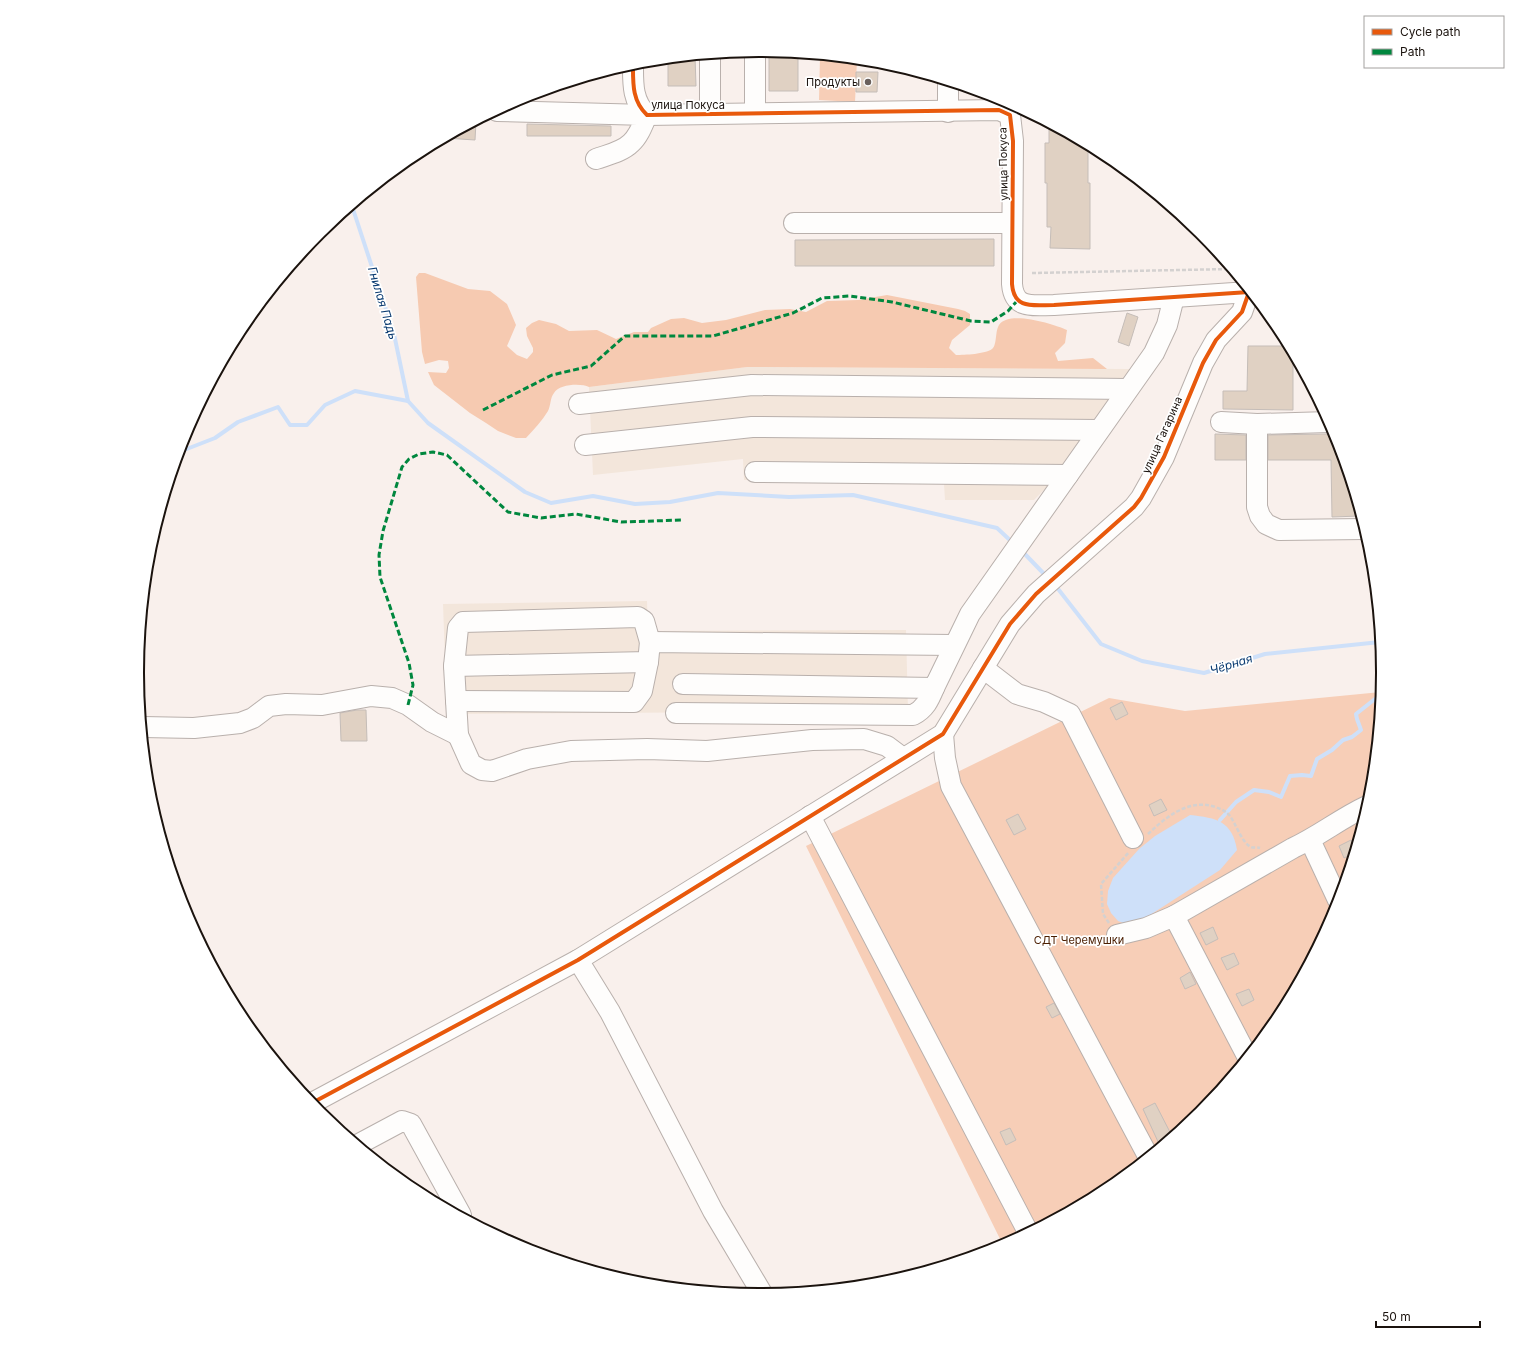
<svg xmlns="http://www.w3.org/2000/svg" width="1520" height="1345" font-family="Inter,sans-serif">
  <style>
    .industrial { fill: #f3e6db }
    .green { fill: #f7ceb7 }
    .forest { fill: #f6cab1 }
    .water { fill: #cee0f9 }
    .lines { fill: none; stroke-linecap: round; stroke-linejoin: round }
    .stream { stroke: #cee0f9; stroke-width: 4 }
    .building { fill: #e0d1c3; stroke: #c5bdb8 }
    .minor-casing { stroke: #b9b0ac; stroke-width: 22 }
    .path { stroke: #d4d1d0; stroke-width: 2.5; stroke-dasharray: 4 2; stroke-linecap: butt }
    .minor { stroke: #fefdfc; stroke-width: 20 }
    .quiet { stroke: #00873e; stroke-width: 3; stroke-dasharray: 6 3; stroke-linecap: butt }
    .cycleway-casing { stroke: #fff; stroke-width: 6 }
    .cycleway { stroke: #e8590c; stroke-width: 4 }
    .poi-dot { fill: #69605c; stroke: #fff; stroke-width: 1.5 }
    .labels { text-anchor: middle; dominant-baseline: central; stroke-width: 3.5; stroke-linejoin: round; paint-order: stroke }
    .poi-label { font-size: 11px; fill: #1b130e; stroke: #fff; text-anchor: end }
    .street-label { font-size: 11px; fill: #1b130e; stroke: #fff }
    .park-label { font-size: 11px; fill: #4b1e00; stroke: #fff }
    .water-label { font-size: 12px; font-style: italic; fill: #0a3b71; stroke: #fff }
    .rim { fill: none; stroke: #1b130e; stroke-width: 2 }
  </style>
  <rect width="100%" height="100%" fill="#f9f0ec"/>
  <g class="industrial">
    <path d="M747,367L1130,369V387L1059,475L1034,500H945L944,484L744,480L743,459L593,475L589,387Z"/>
    <path d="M647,601L648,631L906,630L908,711L447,714L443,604Z"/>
  </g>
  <g class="green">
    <path d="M820,56L857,60L855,102L819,100Z"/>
    <path d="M1381,692L1370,794L1335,911L1277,1019L1200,1113L1106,1190L1003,1245L806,846L1109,698L1185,711Z"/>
  </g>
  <path class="forest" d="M419,273H425L468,289L490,291L507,304L516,325L507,346L517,355L527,359L533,352V348L527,336L526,328L532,323L539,320L556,324L569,331L597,330L616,339L634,332H648L651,328L671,319L684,318L702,323L726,320L765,310L790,309L806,312L827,301L858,300L887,295L958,309L965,311L970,314V325L952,340L949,348L956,355C965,355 985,354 992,349C997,346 995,331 999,325C1009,310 1053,324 1067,330L1065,343L1055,353L1058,361L1093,358L1107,369L747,367L589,387C581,383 559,384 554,393C550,398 551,405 548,411C542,421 534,429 526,438H516L498,431L486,423L470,413L434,385L428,372L446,373L449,368L448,361L439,360L425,364L422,352L416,277Z"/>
  <path class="water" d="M1190,815C1217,818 1232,821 1237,850L1220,870L1136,924H1126L1118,921L1111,913L1107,904L1108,891L1113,878L1139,849L1155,836Z"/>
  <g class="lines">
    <g class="stream">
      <path d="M352,206L394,334L408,401"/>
      <path d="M179,452L215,438L238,422L278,407L290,425H307L325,405L355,391L408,401L428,423L525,492L551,503L593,496L635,504L670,502L718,493L789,497L853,495L997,528L1013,543"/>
      <path d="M1021,550L1047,577"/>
      <path d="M1055,585L1101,644L1142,661L1204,673L1265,654L1380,642"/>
      <path d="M1220,820L1236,802L1254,790L1269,792L1281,797L1290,776L1302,775L1311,776L1317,759L1332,750L1343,740L1352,737L1361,730L1357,719L1356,714L1380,695"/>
    </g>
  </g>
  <g class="building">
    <path d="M769,51L798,54V91H769Z"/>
    <path d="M695,56L696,86H668V59Z"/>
    <path d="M856,72H878L877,92H856Z"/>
    <path d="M476,122L475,140L445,138Z"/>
    <path d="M527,124L611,126V136H527Z"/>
    <path d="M1049,124L1088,145V183H1090V249L1050,248L1051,227H1047V183H1045V143H1049Z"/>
    <path d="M994,239V266H795V240Z"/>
    <path d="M1127,313L1138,317L1129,346L1118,342Z"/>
    <path d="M1248,346H1288L1293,356V410L1223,409V391H1247Z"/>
    <path d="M1334,432L1335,434L1360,516L1332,517L1331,460H1268V435L1329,434Z"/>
    <path d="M1215,434L1246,435V460H1215Z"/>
    <path d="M1122,702L1128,714L1116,720L1110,708Z"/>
    <path d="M357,710H366L367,741H341L340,713Z"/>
    <path d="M1161,799L1167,810L1154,816L1149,805Z"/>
    <path d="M1018,814L1026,829L1014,835L1006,820Z"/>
    <path d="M1351,840L1354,847L1352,854L1344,858L1339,846Z"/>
    <path d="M1213,927L1218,939L1206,945L1200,933Z"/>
    <path d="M1234,953L1239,964L1227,970L1221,958Z"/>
    <path d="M1190,972L1196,984L1185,989L1180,978Z"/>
    <path d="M1249,989L1254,1000L1242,1006L1236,994Z"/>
    <path d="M1054,1003L1060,1014L1052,1018L1046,1007Z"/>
    <path d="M1155,1103L1172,1136L1160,1146L1143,1109Z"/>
    <path d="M1010,1128L1016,1140L1006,1145L1000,1132Z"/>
  </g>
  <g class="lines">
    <defs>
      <g id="minor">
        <path d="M710,55V114"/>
        <path d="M633,64C633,83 632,101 647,115L999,110L1010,115L1013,141L1012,284C1014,310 1033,305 1054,305L1249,292"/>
        <path d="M497,111L647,115C643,124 639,136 631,143C622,152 607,155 596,159"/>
        <path d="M948,112V82"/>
        <path d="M755,113V50"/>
        <path d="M794,223H1012"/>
        <path d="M579,404L752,385L1128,389"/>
        <path d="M1221,422L1257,424L1329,422"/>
        <path d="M1257,424V507L1260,516L1266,524L1279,530L1364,529"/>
        <path d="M585,445L752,427L1099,430"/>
        <path d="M755,472L1068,475"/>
        <path d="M650,642L644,621L638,617L463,622L458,628L454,666L458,735L471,764L482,770L492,771L527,759L571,751L647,749L707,751L812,740L864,739L887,746L903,758"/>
        <path d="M454,666L648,662L650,642L953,645"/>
        <path d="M983,668L1017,694L1044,702L1070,714L1133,838"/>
        <path d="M683,684L934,688L970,614L1154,353L1167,325L1174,297"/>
        <path d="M456,701L634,702L642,691L648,662"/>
        <path d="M676,713L913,715C925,709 929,700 934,688"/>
        <path d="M143,727L194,728L240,723L253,718L269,706L286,704L322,705L371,696L392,698L408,705L432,722L458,735"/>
        <path d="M943,734L945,758L951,786L1148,1156"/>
        <path d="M810,816L1028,1232"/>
        <path d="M1310,840L1338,900"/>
        <path d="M1174,916L1293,848C1319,836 1341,818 1367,806"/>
        <path d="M1117,935L1146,928L1174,916L1247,1056"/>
        <path d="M578,960L610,1012L713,1211L763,1295"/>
        <path d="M312,1103L578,960L943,734L1010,624L1036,594L1134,507L1141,498L1164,457L1203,363L1216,340L1242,312L1249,292"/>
        <path d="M359,1144L402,1121L411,1124L461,1215"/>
      </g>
    </defs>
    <use href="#minor" class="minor-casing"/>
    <g class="path">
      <path d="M1032,273L1230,269"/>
      <path d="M1148,834C1166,817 1189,798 1215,807C1221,809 1226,811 1230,816C1236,824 1242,843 1251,847C1253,848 1257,847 1260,848"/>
      <path d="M1109,923L1103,914L1101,884L1129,852"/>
    </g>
    <use href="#minor" class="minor"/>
    <g class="quiet">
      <path d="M483,410L552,375L591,366L625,336H713L793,313L822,298L850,296L892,302L971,321L991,322L1008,311L1017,301"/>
      <path d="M408,705L413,685L409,663L380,577L379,555L383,531L402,467L409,459L419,454L433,452L447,455L508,512L541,518L576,514L621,522L683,520"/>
    </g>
    <defs>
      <g id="cycleway">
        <path d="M633,64C633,83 632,101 647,115L999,110L1010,115L1013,141L1012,284C1014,310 1033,305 1054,305L1249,292"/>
        <path d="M312,1103L578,960L943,734L1010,624L1036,594L1134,507L1141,498L1164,457L1203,363L1216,340L1242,312L1249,292"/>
      </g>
    </defs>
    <use href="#cycleway" class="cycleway-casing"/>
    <use href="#cycleway" class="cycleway"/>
  </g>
  <circle class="poi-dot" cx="868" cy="82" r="4"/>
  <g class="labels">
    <g class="poi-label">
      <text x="860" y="82">Продукты</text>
    </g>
    <g class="street-label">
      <text x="688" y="105">улица Покуса</text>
      <text transform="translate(1003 164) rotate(-91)">улица Покуса</text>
      <text transform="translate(1162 435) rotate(-66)">улица Гагарина</text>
    </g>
    <g class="park-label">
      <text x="1079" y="940">СДТ Черемушки</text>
    </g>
    <g class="water-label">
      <text transform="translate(383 303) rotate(73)">Гнилая Падь</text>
      <text transform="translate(1231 664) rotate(-17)">Чёрная</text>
    </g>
  </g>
  <path d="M0 0H1520V1345H0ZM759 57H761A615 615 0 0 1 1376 672V673A615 615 0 0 1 761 1288H759A615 615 0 0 1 144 673V672A615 615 0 0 1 759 57Z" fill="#fff" fill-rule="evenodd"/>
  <path class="rim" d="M759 57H761A615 615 0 0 1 1376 672V673A615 615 0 0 1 761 1288H759A615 615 0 0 1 144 673V672A615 615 0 0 1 759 57Z"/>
  <rect x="1364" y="16" width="140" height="52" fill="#ffffff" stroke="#a4a19f"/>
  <rect x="1372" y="29" width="20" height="6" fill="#e8590c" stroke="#a4a19f"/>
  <text x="1400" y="36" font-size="12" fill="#1b130e">Cycle path</text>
  <rect x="1372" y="49" width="20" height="6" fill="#00873e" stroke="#a4a19f"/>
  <text x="1400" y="56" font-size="12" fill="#1b130e">Path</text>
  <path d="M1376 1321v6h104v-6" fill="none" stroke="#1b130e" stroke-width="2"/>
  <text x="1382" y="1321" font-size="12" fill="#1b130e" stroke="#ffffff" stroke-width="3" paint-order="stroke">50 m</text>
</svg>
